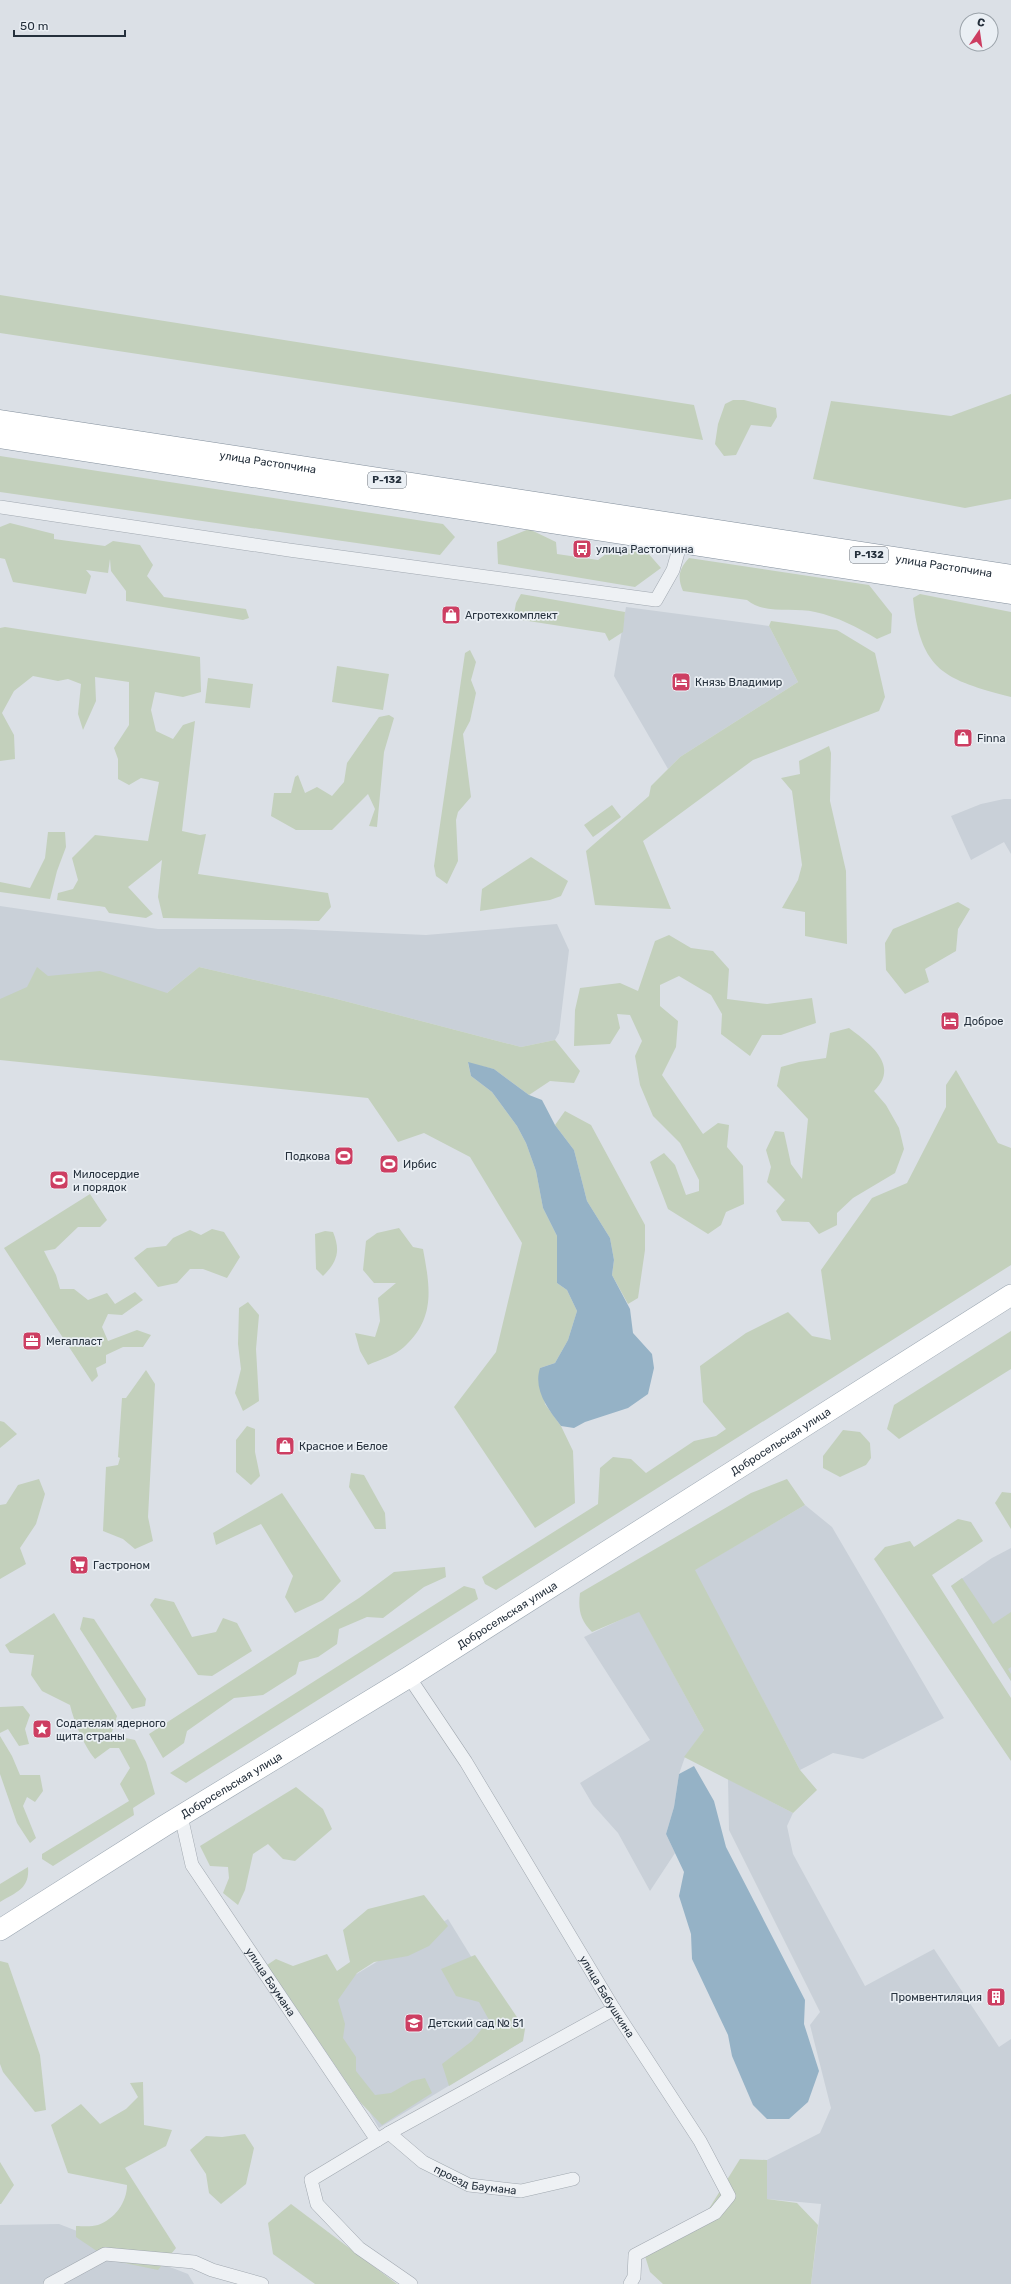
<svg xmlns="http://www.w3.org/2000/svg" width="1011" height="2284" font-family="Rubik,sans-serif">
  <style>
    .built { fill: #c9d0d8 }
    .green { fill: #c3d0bc }
    .water { fill: #95b2c6 }
    .lines { fill: none; stroke-linecap: round; stroke-linejoin: round }
    .minor-casing { stroke: #a1a8b0; stroke-width: 14 }
    .primary-casing { stroke: #9ba6b1; stroke-width: 22 }
    .trunk-casing { stroke: #838f9c; stroke-width: 23 }
    .minor { stroke: #eef1f4; stroke-width: 13 }
    .primary { stroke: #fff; stroke-width: 21 }
    .trunk { stroke: #fff; stroke-width: 22 }
    .labels { text-anchor: middle; dominant-baseline: central; stroke-width: 3.5; stroke-linejoin: round; paint-order: stroke }
    .shield { fill: #eaeff4; stroke: #606973; stroke-width: 1 }
    .shield-label { font-size: 10px; font-weight: bold; fill: #25303c }
    .street-label { font-size: 11px; fill: #25303c; stroke: #eaeff4 }
    .poi-label { font-size: 11px; fill: #25303c; stroke: #eaeff4; text-anchor: start }
  </style>
  <rect width="100%" height="100%" fill="#dbe0e6"/>
  <g class="built">
    <path d="M626,607L769,626L798,682L680,757L668,769L614,676Z"/>
    <path d="M1004,799H1011V854L1004,842L971,860L951,816L981,804Z"/>
    <path d="M0,906L158,929H292L426,935L557,924L569,950L559,1033L555,1040L521,1047L333,998L199,967L167,993L0,1013Z"/>
    <path d="M805,1505L832,1527L944,1718L863,1759L833,1753L800,1770L694,1570Z"/>
    <path d="M1011,1548V1681L951,1586L992,1558Z"/>
    <path d="M639,1611L704,1730L685,1757L679,1774L674,1807L666,1834L675,1853L650,1891L618,1833L593,1805L580,1783L650,1740L584,1637Z"/>
    <path d="M728,1779L793,1813L787,1826L793,1854L865,1986L934,1949L999,2047L1011,2039V2284H811L821,2204L767,2199V2160L820,2133L831,2108L810,2025L820,2012L729,1830Z"/>
    <path d="M448,1919L523,2041L379,2128L305,2005Z"/>
    <path d="M59,2224L188,2274L194,2284H0V2225Z"/>
  </g>
  <g class="green">
    <path d="M0,295L694,405L703,440L0,333Z"/>
    <path d="M1011,394V499L965,508L813,479L831,401L951,416Z"/>
    <path d="M733,400H744L776,408L777,417L771,427L751,425L736,455L724,456L715,444L718,424L725,404Z"/>
    <path d="M0,456L443,524L455,537L440,555L0,492Z"/>
    <path d="M10,523L54,534V539L105,546L113,541L140,545L153,565L147,576L164,597L246,609L249,618L243,620L126,601V591L111,571L110,559L108,573L86,570L91,576L86,594L13,582L5,559L0,558V527Z"/>
    <path d="M529,529L556,542L557,554L598,560L615,547L647,552L661,568L635,587L498,564L497,542Z"/>
    <path d="M689,558L869,585L892,614L891,633L877,639C857,627 838,617 815,612C794,607 764,615 747,600L683,591C677,577 679,569 689,558Z"/>
    <path d="M521,594L625,612L623,632L609,641L605,633L522,620L514,614L516,603Z"/>
    <path d="M920,594L1011,612V697C946,680 920,672 913,598Z"/>
    <path d="M771,621L837,630L875,653L885,697L879,711L753,760L643,841L671,909L595,905L586,851L649,796L651,786L680,757L798,682L769,626Z"/>
    <path d="M5,627L200,657L201,692L183,697L155,692L151,710L156,731L173,739L183,725L195,721L182,831L200,835L206,834L198,874L328,893L331,907L319,921L163,918L158,897L162,860L128,887L153,914L146,918L109,913L105,907L57,900L58,893L73,889L78,880L72,858L95,835L148,841L159,782L141,778L129,785L118,779V759L114,748L129,725V682L95,677L96,701L83,730L78,714L81,684L68,679L58,681L33,676L14,691L2,713L14,735L15,759L0,761V628Z"/>
    <path d="M470,650L476,662L471,680L476,693L470,721L463,734L471,797L458,812L456,820L458,861L447,884L436,876L434,866L465,653Z"/>
    <path d="M337,666L389,674L383,710L332,702Z"/>
    <path d="M208,678L253,684L250,708L205,703Z"/>
    <path d="M389,715L394,718L384,752L377,827L369,826L375,809L368,794L332,830H296L271,816L274,793H291L295,777L298,775L305,793L317,787L332,796L344,782L347,763L379,717Z"/>
    <path d="M829,746L831,753L830,801L846,871L847,944L805,936V912L782,908L798,880L802,865L792,791L781,778L800,774L799,761Z"/>
    <path d="M612,805L621,817L593,837L584,825Z"/>
    <path d="M48,832H65L66,847L57,871L50,899L0,892V882L30,888L45,858Z"/>
    <path d="M531,857L568,881L561,896L550,900L480,911L482,889Z"/>
    <path d="M958,902L970,909L958,929L956,951L925,969L929,982L905,994L886,970L885,943L893,929Z"/>
    <path d="M669,935L691,948L713,951L729,969L727,999L767,1004L812,998L816,1023L781,1035H762L750,1056L721,1034L722,1014L711,995L679,976L660,985V1006L678,1021L676,1047L662,1075L703,1134L718,1123L729,1125L727,1147L743,1166L744,1204L726,1212L721,1225L708,1234L668,1209L650,1162L664,1153L675,1165L686,1195L699,1191V1180L680,1143L653,1116L640,1085L635,1056L642,1041L630,1015L617,1014L620,1028L610,1044L574,1046L575,1010L580,988L620,983L638,991L655,941Z"/>
    <path d="M37,967L48,976L100,971L167,993L199,967L333,998L521,1047L555,1040L580,1071L574,1083L550,1081L529,1095L494,1069L468,1063L471,1076L492,1092L517,1126L526,1143L536,1171L543,1208L557,1236V1283L567,1290L577,1311L568,1340L555,1363L540,1368L545,1404L561,1426L573,1451L575,1503L535,1528L454,1407L496,1352L522,1243L470,1157L424,1133L398,1142L368,1098L0,1060V999L27,987Z"/>
    <path d="M849,1028C869,1043 901,1066 874,1091L886,1105L899,1128L904,1149L895,1173L853,1198L837,1213V1225L819,1234L809,1222L782,1221L776,1211L785,1200L767,1182L771,1167L766,1150L775,1131L784,1132L791,1164L802,1179L808,1119L777,1086L781,1067L799,1062L826,1058L830,1033Z"/>
    <path d="M956,1070L998,1143L1011,1148V1265L496,1590L485,1584L482,1577L598,1504L600,1468L613,1457L631,1459L646,1473L694,1441L716,1436L726,1429L703,1402L700,1366L746,1333L788,1312L812,1336L831,1340L821,1270L872,1198L907,1183L946,1107V1085Z"/>
    <path d="M565,1111L591,1125L645,1225V1250L638,1298L628,1304L612,1275L614,1260L610,1238L587,1201L574,1150L555,1125Z"/>
    <path d="M90,1194L107,1220L100,1227H78L55,1249L44,1251L56,1275L60,1289H74L88,1300L107,1293L115,1304L135,1292L143,1300L122,1315L108,1314L102,1327L108,1341L137,1330L151,1335L143,1347H123L106,1355V1363L96,1368L98,1376L92,1382L4,1248Z"/>
    <path d="M399,1228L413,1247L423,1249C430,1287 436,1318 404,1347C396,1355 379,1360 368,1365L360,1351L355,1333L375,1337L380,1321L378,1298L396,1283H374L363,1270L366,1241L377,1233Z"/>
    <path d="M212,1229L224,1232L240,1257L227,1278L203,1269H190L177,1283L158,1287L134,1258L147,1248L166,1246L173,1238L190,1230L201,1235Z"/>
    <path d="M325,1231L333,1232C341,1251 337,1262 323,1276L316,1269L315,1234Z"/>
    <path d="M248,1302L259,1315L256,1349L259,1401L243,1411L235,1393L241,1369L238,1344L239,1308Z"/>
    <path d="M1011,1331V1369L899,1439L887,1429L894,1405Z"/>
    <path d="M146,1370L155,1384L148,1517L153,1541L135,1549L123,1539L103,1531L106,1467L118,1465L120,1458L118,1457L122,1398H126Z"/>
    <path d="M0,1421L4,1422L17,1434L0,1448Z"/>
    <path d="M247,1426L255,1429V1452L260,1476L251,1485L236,1472V1440Z"/>
    <path d="M843,1430L860,1432L870,1443L871,1458L866,1465L840,1477L823,1468V1456Z"/>
    <path d="M351,1473L364,1475L385,1513L386,1529H375L349,1487Z"/>
    <path d="M39,1479L45,1494L36,1524L20,1548L26,1564L0,1579V1505L6,1504L18,1485Z"/>
    <path d="M787,1479L805,1505L695,1570L800,1770L817,1790L793,1813L684,1757L704,1730L639,1612L592,1632C580,1620 578,1609 580,1593L751,1493Z"/>
    <path d="M1002,1492L1011,1493V1529L995,1503Z"/>
    <path d="M282,1493L341,1581L323,1600L295,1613L285,1597L293,1576L261,1524L216,1545L213,1533Z"/>
    <path d="M958,1519L971,1522L983,1541L932,1575L1011,1698V1761L874,1559L885,1547L910,1541L914,1547Z"/>
    <path d="M445,1567L446,1577L424,1587L383,1618L367,1617L339,1629L337,1644L318,1657L299,1662L296,1674L263,1695L234,1698L187,1731L184,1743L163,1758L149,1734L359,1598L394,1572Z"/>
    <path d="M962,1578L993,1624L1011,1612V1667L1008,1669L1011,1674V1681L951,1586Z"/>
    <path d="M464,1586L475,1589L478,1599L186,1783L170,1773Z"/>
    <path d="M155,1598L174,1602L192,1637L216,1632L223,1618L237,1623L252,1651L212,1676L198,1675L150,1605Z"/>
    <path d="M54,1613L117,1716L111,1735L135,1740L146,1762L155,1794L133,1808L134,1815L53,1866L42,1859V1854L129,1801L120,1784L130,1768L119,1748H110L95,1759C84,1746 74,1722 70,1705L42,1691L31,1675L34,1655L10,1653L5,1645Z"/>
    <path d="M83,1617L94,1619L146,1699L145,1706L132,1709L80,1629Z"/>
    <path d="M23,1706L30,1715L25,1729L29,1744L19,1746L8,1729L0,1733V1707Z"/>
    <path d="M0,1736L12,1756L20,1775H40L43,1791L35,1802L27,1797L23,1806L36,1838L30,1843L17,1823L0,1774Z"/>
    <path d="M296,1787L323,1809L332,1829L295,1861L283,1859L268,1844L253,1854L245,1890L238,1905L223,1893L229,1878L228,1867L210,1866L200,1846Z"/>
    <path d="M28,1867C30,1889 16,1892 0,1902V1884Z"/>
    <path d="M424,1895L448,1926L429,1946L408,1956L374,1962L357,1973L338,2000L345,2024L343,2038L356,2057V2071L375,2095L391,2093L412,2081L425,2078L432,2093L382,2125L360,2102L267,1965L276,1959L293,1966L327,1954L337,1971L350,1962L343,1930L368,1909Z"/>
    <path d="M475,1955L525,2029L523,2041L449,2086L442,2064L472,2041L489,2020L479,2002L456,1996L441,1969Z"/>
    <path d="M0,1961L8,1963L40,2055L46,2110L35,2112L3,2072L0,2064Z"/>
    <path d="M143,2082L144,2125L172,2130L166,2146L125,2168L176,2248L158,2270L110,2260L76,2237V2226C82,2226 91,2227 98,2225C115,2219 127,2202 127,2185L68,2173L51,2125L81,2104L100,2124L126,2109L138,2097L130,2083Z"/>
    <path d="M245,2134L254,2148L246,2184L221,2204L209,2193L206,2174L190,2150L206,2136L222,2137Z"/>
    <path d="M740,2159L767,2160V2199L797,2203L818,2225L811,2284H663L650,2272L645,2256L695,2231Z"/>
    <path d="M0,2162L14,2185L1,2204H0Z"/>
    <path d="M291,2204L397,2284H315L273,2254L268,2223Z"/>
  </g>
  <g class="water">
    <path d="M468,1062L494,1069L529,1095L542,1100L555,1125L574,1150L587,1201L610,1238L614,1260L612,1275L630,1309L633,1333L652,1354L654,1368L648,1394L628,1408L585,1422L574,1428L561,1426C548,1409 533,1390 540,1368L555,1363L568,1340L577,1311L567,1290L557,1283V1236L543,1208L536,1171L526,1143L517,1126L492,1092L471,1076Z"/>
    <path d="M694,1766L714,1801L726,1847L805,2000L804,2024L819,2071L808,2102L789,2119H767L753,2105L732,2056L728,2035L692,1959L691,1934L679,1896L684,1872L666,1834L674,1807L679,1774Z"/>
  </g>
  <g class="lines">
    <defs>
      <g id="minor">
        <path d="M0,507L289,550L656,600L673,570L681,542"/>
        <path id="s1" d="M409,1677L466,1762L614,2009L700,2141L729,2196L715,2213L635,2255L634,2277L630,2284"/>
        <path id="s2" d="M181,1816L192,1865L377,2140"/>
        <path id="s3" d="M389,2133L423,2162L469,2185L521,2191L573,2179"/>
        <path d="M50,2284L105,2254L194,2262L212,2270L262,2284"/>
        <path d="M411,2284L359,2248L317,2204L311,2180L389,2133L614,2009"/>
      </g>
      <g id="primary">
        <path id="s4" d="M0,1930L164,1826L409,1677L1011,1295"/>
      </g>
      <g id="trunk">
        <path id="s5" d="M0,421L1011,576"/>
        <path d="M0,437L1011,593"/>
      </g>
    </defs>
    <use href="#minor" class="minor-casing"/>
    <use href="#primary" class="primary-casing"/>
    <use href="#trunk" class="trunk-casing"/>
    <use href="#minor" class="minor"/>
    <use href="#primary" class="primary"/>
    <use href="#trunk" class="trunk"/>
  </g>
  <defs>
    <symbol id="bus-square" viewBox="-11 -11 22 22"><rect x="-9" y="-9" width="18" height="18" rx="4" fill="#cd3e62" stroke="#eaeff4"/><path d="M-5-6H5V4H4V6H2V4H-2V6H-4V4H-5ZM-3.5-4V0h7V-4ZM-3.5 1.2v1.5H-2V1.2ZM2 1.2v1.5H3.5V1.2Z" fill="#fff"/></symbol>
    <symbol id="shop-square" viewBox="-11 -11 22 22"><rect x="-9" y="-9" width="18" height="18" rx="4" fill="#cd3e62" stroke="#eaeff4"/><path d="M-5-2.5h2.3a2.7 3.5 0 0 1 5.4 0H5L5.5 6h-11ZM-1.5-2.5h3a1.5 2.3 0 0 0-3 0Z" fill="#fff"/></symbol>
    <symbol id="hotel-square" viewBox="-11 -11 22 22"><rect x="-9" y="-9" width="18" height="18" rx="4" fill="#cd3e62" stroke="#eaeff4"/><path d="M-6-4.5h1.5V1H6V5H4.5V3h-9V5H-6ZM-4 0a1.8 1.8 0 1 1 3.6 0ZM.5 0V-2.5h3Q6-2.5 6 0Z" fill="#fff"/></symbol>
    <symbol id="stadium-square" viewBox="-11 -11 22 22"><rect x="-9" y="-9" width="18" height="18" rx="4" fill="#cd3e62" stroke="#eaeff4"/><path d="M0-5a6.5 5 0 1 0 0 10a6.5 5 0 1 0 0-10ZM-3.5-1.8h7v3.6h-7Z" fill="#fff"/></symbol>
    <symbol id="office-square" viewBox="-11 -11 22 22"><rect x="-9" y="-9" width="18" height="18" rx="4" fill="#cd3e62" stroke="#eaeff4"/><path d="M-6-3h4V-5.5h4V-3h4V5H-6ZM-1-4.5V-3h2v-1.5ZM-6 0V1H6V0Z" fill="#fff"/></symbol>
    <symbol id="supermarket-square" viewBox="-11 -11 22 22"><rect x="-9" y="-9" width="18" height="18" rx="4" fill="#cd3e62" stroke="#eaeff4"/><path d="M-6-5.5h2.5l.6 2H6L4.5 2H-2.5L-4.4-4H-6ZM-1.5 3.2a1.3 1.3 0 1 0 .1 0ZM3 3.2a1.3 1.3 0 1 0 .1 0Z" fill="#fff"/></symbol>
    <symbol id="sight-square" viewBox="-11 -11 22 22"><rect x="-9" y="-9" width="18" height="18" rx="4" fill="#cd3e62" stroke="#eaeff4"/><path d="M0-6L1.8-2.2L6-1.7L2.9 1.2L3.7 5.4L0 3.3L-3.7 5.4L-2.9 1.2L-6-1.7L-1.8-2.2Z" fill="#fff"/></symbol>
    <symbol id="building-square" viewBox="-11 -11 22 22"><rect x="-9" y="-9" width="18" height="18" rx="4" fill="#cd3e62" stroke="#eaeff4"/><path d="M-4-6H4V6H1V3H-1V6H-4ZM-2.5-4.3h1.7v1.8h-1.7ZM.8-4.3h1.7v1.8H.8ZM-2.5-1h1.7V.8h-1.7ZM.8-1h1.7V.8H.8Z" fill="#fff"/></symbol>
    <symbol id="school-square" viewBox="-11 -11 22 22"><rect x="-9" y="-9" width="18" height="18" rx="4" fill="#cd3e62" stroke="#eaeff4"/><path d="M0-5L7-2L0 1L-7-2ZM-4 1L0 2.5L4 1V4Q0 6-4 4Z" fill="#fff"/></symbol>
  </defs>
  <g fill-rule="evenodd">
    <use href="#bus-square" x="571" y="538" width="22" height="22"/>
    <use href="#shop-square" x="440" y="604" width="22" height="22"/>
    <use href="#hotel-square" x="670" y="671" width="22" height="22"/>
    <use href="#shop-square" x="952" y="727" width="22" height="22"/>
    <use href="#hotel-square" x="939" y="1010" width="22" height="22"/>
    <use href="#stadium-square" x="333" y="1145" width="22" height="22"/>
    <use href="#stadium-square" x="378" y="1153" width="22" height="22"/>
    <use href="#stadium-square" x="48" y="1169" width="22" height="22"/>
    <use href="#office-square" x="21" y="1330" width="22" height="22"/>
    <use href="#shop-square" x="274" y="1435" width="22" height="22"/>
    <use href="#supermarket-square" x="68" y="1554" width="22" height="22"/>
    <use href="#sight-square" x="31" y="1718" width="22" height="22"/>
    <use href="#building-square" x="985" y="1986" width="22" height="22"/>
    <use href="#school-square" x="403" y="2012" width="22" height="22"/>
  </g>
  <g class="labels">
    <g class="shield">
      <rect x="368" y="472" width="38" height="16" rx="3"/>
      <rect x="850" y="547" width="38" height="16" rx="3"/>
    </g>
    <g class="shield-label">
      <text x="387" y="480">Р-132</text>
      <text x="869" y="555">Р-132</text>
    </g>
    <g class="street-label">
      <text stroke="none"><textPath href="#s5" startOffset="271">улица Растопчина</textPath></text>
      <text stroke="none"><textPath href="#s5" startOffset="955">улица Растопчина</textPath></text>
      <text stroke="none"><textPath href="#s4" startOffset="921">Добросельская улица</textPath></text>
      <text stroke="none"><textPath href="#s4" startOffset="597">Добросельская улица</textPath></text>
      <text stroke="none"><textPath href="#s4" startOffset="273">Добросельская улица</textPath></text>
      <text stroke="none"><textPath href="#s2" startOffset="191">улица Баумана</textPath></text>
      <text stroke="none"><textPath href="#s1" startOffset="376">улица Бабушкина</textPath></text>
      <text stroke="none"><textPath href="#s3" startOffset="101">проезд Баумана</textPath></text>
    </g>
    <g class="poi-label">
      <text x="596" y="549">улица Растопчина</text>
      <text x="465" y="615">Агротехкомплект</text>
      <text x="695" y="682">Князь Владимир</text>
      <text x="977" y="738">Finna</text>
      <text x="964" y="1021">Доброе</text>
      <text x="330" y="1156" text-anchor="end">Подкова</text>
      <text x="403" y="1164">Ирбис</text>
      <text x="73" y="1174">Милосердие<tspan x="73" dy="13">и порядок</tspan></text>
      <text x="46" y="1341">Мегапласт</text>
      <text x="299" y="1446">Красное и Белое</text>
      <text x="93" y="1565">Гастроном</text>
      <text x="56" y="1723">Содателям ядерного<tspan x="56" dy="13">щита страны</tspan></text>
      <text x="982" y="1997" text-anchor="end">Промвентиляция</text>
      <text x="428" y="2023">Детский сад № 51</text>
    </g>
  </g>
  <g transform="translate(979 32) rotate(13)"><circle r="19" fill="#eaeff4" stroke="#9ba3aa"/>
  <path d="M0-3L7 15L0 10L-7 15Z" fill="#cd3e62"/>
  <text y="-6" font-size="11" font-weight="bold" text-anchor="middle" fill="#25303c">С</text>
  </g>
  <path d="M14 30v6h111v-6" fill="none" stroke="#25303c" stroke-width="2"/>
  <text x="20" y="30" font-size="12" fill="#25303c" stroke="#eaeff4" stroke-width="3" paint-order="stroke">50 m</text>
</svg>
